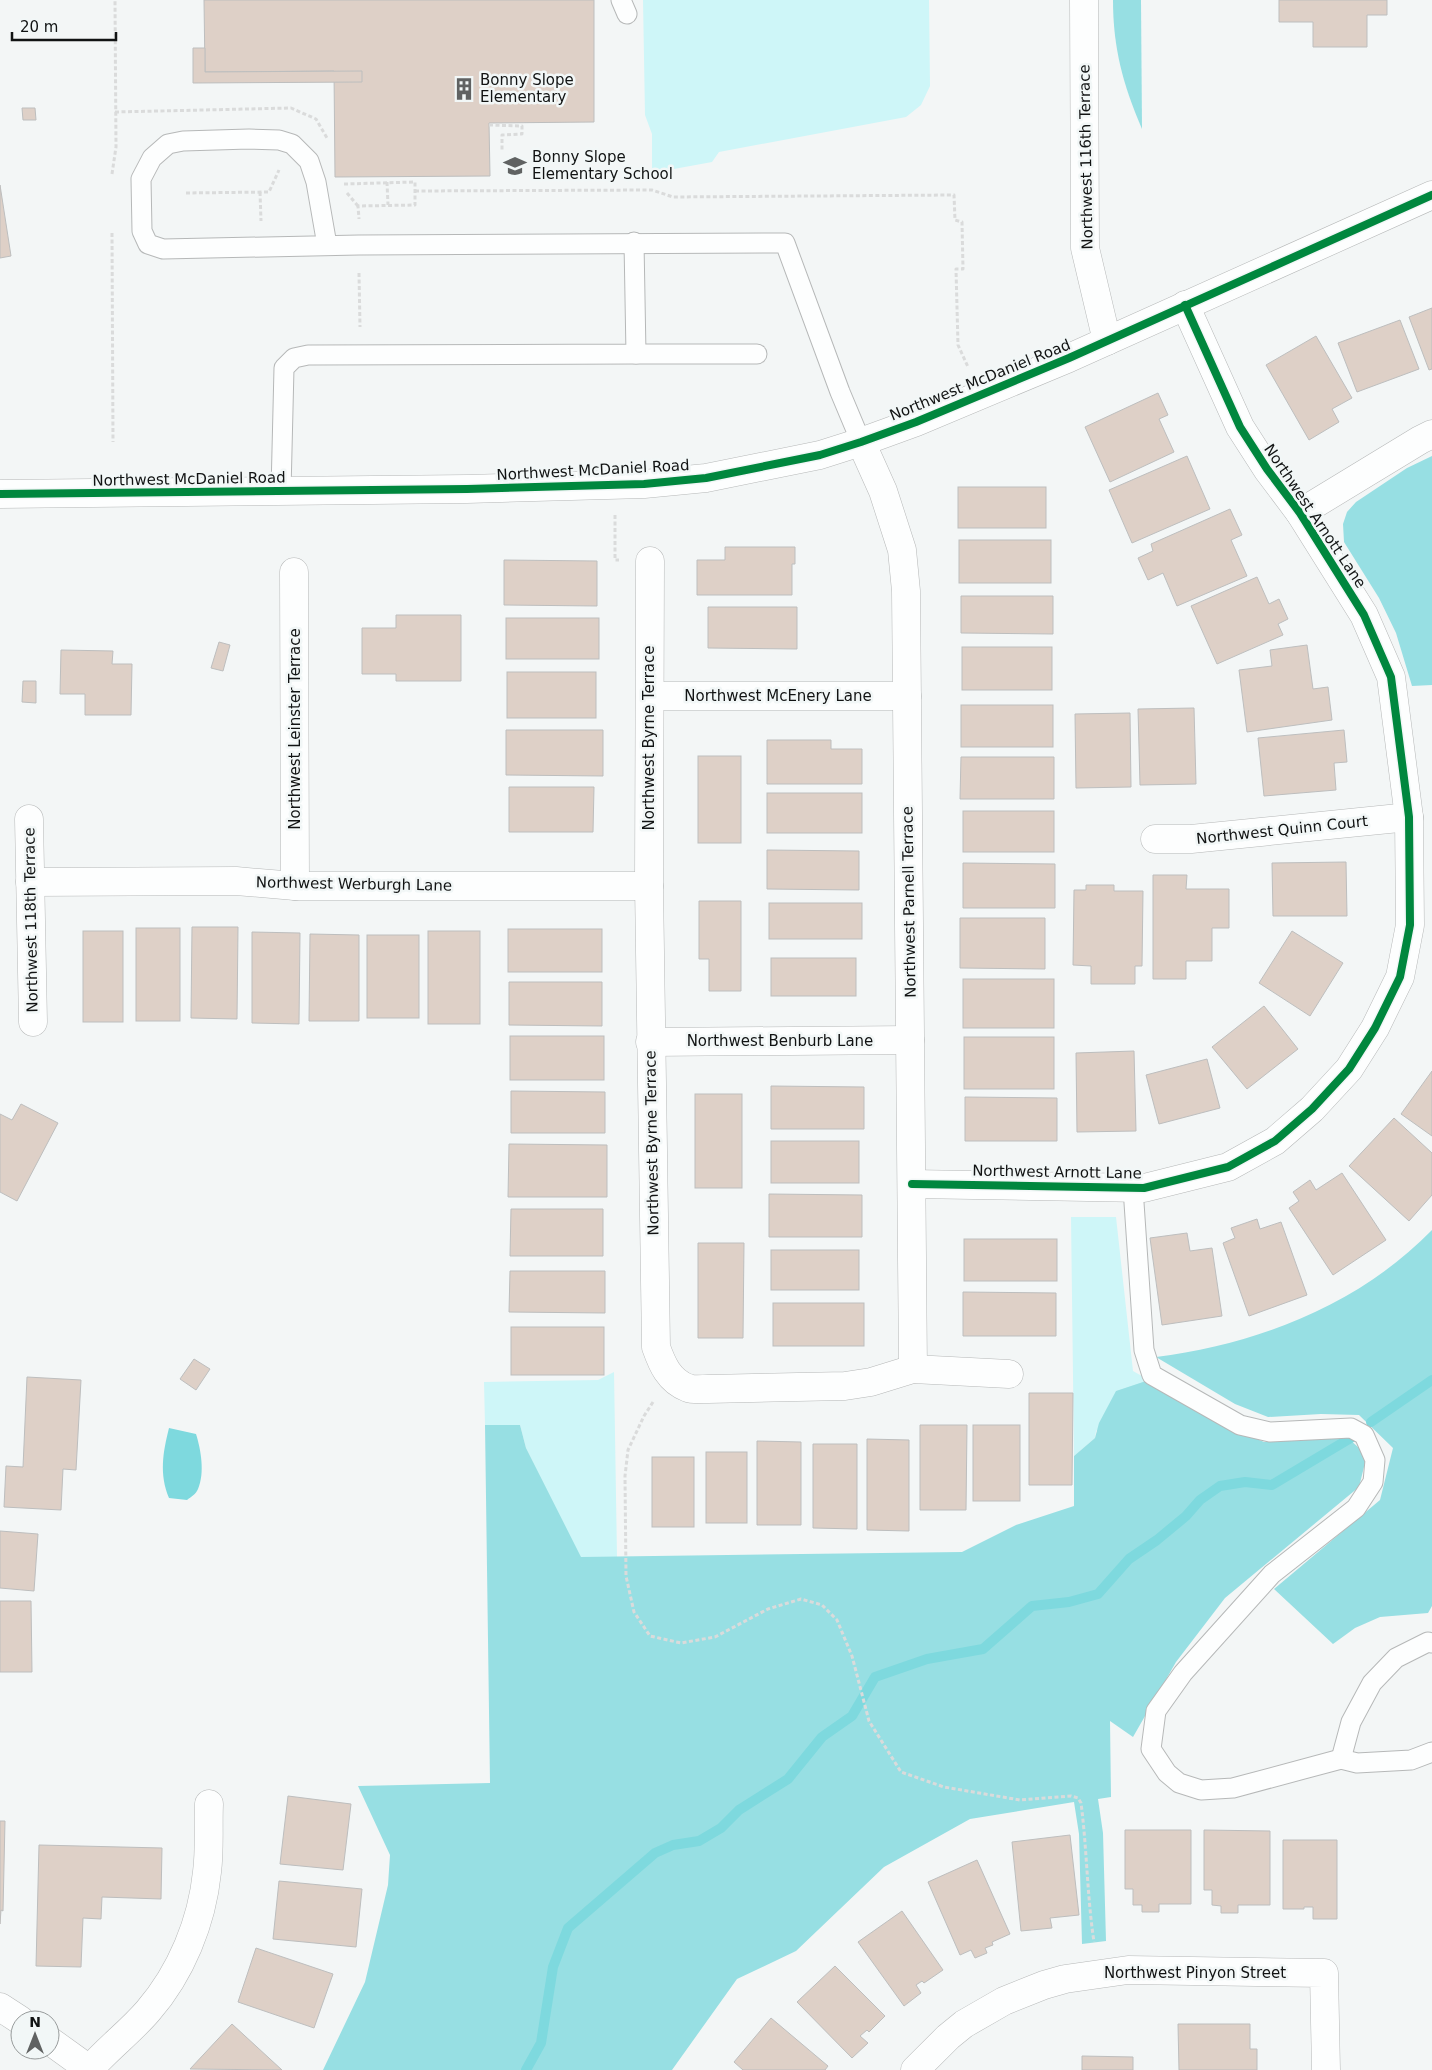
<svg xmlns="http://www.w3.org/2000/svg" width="1432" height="2070" font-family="'DejaVu Sans',sans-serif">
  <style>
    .green { fill: #cef6f8 }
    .forest { fill: #97dfe3 }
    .water { fill: #7ed9de }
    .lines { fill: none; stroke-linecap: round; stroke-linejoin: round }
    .stream { stroke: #7ed9de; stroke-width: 10 }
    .building { fill: #ded0c7; stroke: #bdbebe }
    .lane-casing { stroke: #b6b8b8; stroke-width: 21 }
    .street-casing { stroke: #b6b8b8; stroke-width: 29 }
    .secondary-casing { stroke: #b6b8b8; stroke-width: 29 }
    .path { stroke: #dadbdb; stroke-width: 3; stroke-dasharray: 4 2.5; stroke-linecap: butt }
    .lane { stroke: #fdfefe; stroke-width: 19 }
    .street { stroke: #fdfefe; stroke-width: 28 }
    .secondary { stroke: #fdfefe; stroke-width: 28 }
    .cycleway-casing { stroke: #f2f7f7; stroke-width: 11 }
    .cycleway { stroke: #00873e; stroke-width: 8 }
    .labels { text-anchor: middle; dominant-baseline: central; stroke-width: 5; stroke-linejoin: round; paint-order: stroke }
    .poi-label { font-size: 15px; fill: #111313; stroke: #f2f7f7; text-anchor: start }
    .street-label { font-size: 15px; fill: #111313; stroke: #f2f7f7 }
  </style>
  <rect width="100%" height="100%" fill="#f3f6f6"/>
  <g class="green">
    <path d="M643,0H929L930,86L921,105L906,117L719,152L712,162L652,173V134L645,115Z"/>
    <path d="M1071,1217H1116L1133,1371L1149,1380L1096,1431L1095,1438L1074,1456Z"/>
    <path d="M614,1372L617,1557H580L526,1448L520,1425H485L484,1382L598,1380Z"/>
  </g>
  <g class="forest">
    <path d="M1113,0H1141L1142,129C1123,85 1113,48 1113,0Z"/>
    <path d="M1432,456V685L1412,686L1396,633L1379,598L1344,542L1343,524L1347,512L1356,502L1407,468Z"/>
    <path d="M1432,1230V1606L1428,1613L1380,1617L1355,1628L1333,1644L1274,1589L1380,1500L1393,1448L1359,1415L1321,1414L1268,1417L1235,1404L1156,1357C1258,1344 1359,1305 1432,1230Z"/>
    <path d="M1149,1380L1225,1425L1264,1442L1321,1438L1349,1439L1367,1455L1359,1487L1225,1598L1176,1662L1133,1737L1110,1721L1111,1797L1098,1799L1103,1833L1106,1941L1082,1944L1079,1834L1074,1802L970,1819L884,1867L796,1951L737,1979L672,2070H323L365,1982L388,1885L390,1855L358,1786L490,1783L485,1425H520L526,1448L581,1557L962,1552L1016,1525L1074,1506V1456L1095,1438L1099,1423L1116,1391Z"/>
  </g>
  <path class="water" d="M169,1428L196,1434C201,1450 205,1473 198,1489C196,1494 191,1497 187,1500L169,1498C159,1474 163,1452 169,1428Z"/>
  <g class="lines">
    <g class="stream">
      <path d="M1371,1422L1432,1380"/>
      <path d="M526,2070L541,2043L553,1967L568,1928L655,1853L673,1845L699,1841L721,1828L739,1810L788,1779L822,1737L852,1716L875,1677L927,1659L983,1649L1032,1606L1069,1602L1098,1594L1129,1559L1157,1540L1186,1516L1200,1500L1220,1486L1245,1482L1272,1485L1354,1436"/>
    </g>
  </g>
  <g class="building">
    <path d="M204,0H594V122L489,123L490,176L335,177L334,71L205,72Z"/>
    <path d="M1279,0H1387V15H1367V47H1313V22H1279Z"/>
    <path d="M193,48H205V72L362,71V82L193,83Z"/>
    <path d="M22,108H35L36,120H23Z"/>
    <path d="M0,185L11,256L0,258Z"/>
    <path d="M1432,308V369L1429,370L1409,317Z"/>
    <path d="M1400,320L1419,369L1357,392L1338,343Z"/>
    <path d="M1316,336L1352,398L1332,409L1339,422L1309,440L1266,365Z"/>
    <path d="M1158,393L1168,415L1159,419L1174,452L1110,482L1085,427Z"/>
    <path d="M1187,456L1210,509L1132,543L1109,490Z"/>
    <rect x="958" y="487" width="88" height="41"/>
    <path d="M1230,509L1242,535L1231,540L1247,576L1177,606L1163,573L1148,580L1138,558L1153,551L1151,544Z"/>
    <rect x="959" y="540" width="92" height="43"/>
    <path d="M725,547H795V564H792V595H697V560H725Z"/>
    <path d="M504,560L597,561V606L504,605Z"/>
    <path d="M1257,577L1269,604L1279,599L1288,619L1278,624L1283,635L1217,664L1191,606Z"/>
    <path d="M961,596H1053V634L961,633Z"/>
    <path d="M708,607H797V649L708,648Z"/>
    <path d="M396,615H461V681H396V674H362V628H396Z"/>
    <rect x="506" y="618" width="93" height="41"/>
    <path d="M219,642L230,645L223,671L211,668Z"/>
    <path d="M1307,645L1313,689L1328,687L1332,720L1247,732L1239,670L1272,666L1270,650Z"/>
    <rect x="962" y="647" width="90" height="43"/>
    <path d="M61,650L113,651L112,664H132L131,715H85V694H60Z"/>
    <rect x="507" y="672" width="89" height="46"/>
    <path d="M23,681H36V703L22,702Z"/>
    <rect x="961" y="705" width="92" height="42"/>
    <path d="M1194,708L1196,784L1140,785L1138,709Z"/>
    <path d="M1130,713L1131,787L1076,788L1075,714Z"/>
    <path d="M506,730H603V776L506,775Z"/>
    <path d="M1344,730L1347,762L1334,763L1336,790L1264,796L1258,738Z"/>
    <path d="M767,740H831V749H862V784H767Z"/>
    <rect x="698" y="756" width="43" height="87"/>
    <path d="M961,757H1054V799H960Z"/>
    <path d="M509,787H594L593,832H509Z"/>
    <rect x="767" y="793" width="95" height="40"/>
    <rect x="963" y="811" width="91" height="41"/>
    <path d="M767,850L859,851V890L767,889Z"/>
    <path d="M1346,862L1347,916H1273L1272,863Z"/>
    <path d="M963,863L1055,864V908H963Z"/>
    <path d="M1153,875H1187L1186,889H1229V928H1212V961H1186V979H1153Z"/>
    <path d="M1086,885H1114V891H1143L1142,966H1135V984H1091V966L1073,965L1074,890H1086Z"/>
    <path d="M699,901H741V991H709V959H699Z"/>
    <rect x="769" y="903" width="93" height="36"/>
    <path d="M960,918H1045V969L960,968Z"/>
    <path d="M192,927H238L237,1019L191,1018Z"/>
    <rect x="136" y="928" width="44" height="93"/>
    <rect x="508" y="929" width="94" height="43"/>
    <rect x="83" y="931" width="40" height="91"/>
    <rect x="428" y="931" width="52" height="93"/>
    <path d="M1292,931L1343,963L1310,1016L1259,983Z"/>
    <path d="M252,932L300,933L299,1024L252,1023Z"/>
    <path d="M310,934L359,935V1021H309Z"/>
    <rect x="367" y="935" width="52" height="83"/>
    <rect x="771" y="958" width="85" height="38"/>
    <rect x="963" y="979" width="91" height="49"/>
    <path d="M509,982H602V1026L509,1025Z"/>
    <path d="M1264,1006L1298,1049L1247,1089L1212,1047Z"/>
    <rect x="510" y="1036" width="94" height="44"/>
    <rect x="964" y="1037" width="90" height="52"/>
    <path d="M1134,1051L1136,1131L1077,1132L1076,1053Z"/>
    <path d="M1207,1059L1220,1108L1159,1124L1146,1075Z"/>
    <path d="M1432,1071V1136L1401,1114Z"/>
    <path d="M771,1086L864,1087V1129H771Z"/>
    <path d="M511,1091L605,1092V1133H511Z"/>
    <rect x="695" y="1094" width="47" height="94"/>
    <path d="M965,1097L1057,1098V1141H965Z"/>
    <path d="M21,1104L58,1123L17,1201L0,1192V1114L12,1120Z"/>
    <path d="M1394,1118L1432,1153V1195L1409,1221L1349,1166Z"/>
    <rect x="771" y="1141" width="88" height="42"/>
    <path d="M509,1144L607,1145V1197H508Z"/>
    <path d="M1342,1173L1386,1240L1333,1275L1289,1208L1299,1201L1293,1192L1310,1180L1316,1190Z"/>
    <path d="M769,1194L862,1195V1237H769Z"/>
    <path d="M511,1209H603V1256H510Z"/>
    <path d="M1257,1219L1260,1229L1281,1222L1307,1295L1249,1316L1223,1243L1235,1238L1231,1228Z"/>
    <path d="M1187,1233L1190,1251L1212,1248L1222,1316L1162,1325L1150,1238Z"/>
    <rect x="964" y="1239" width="93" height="42"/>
    <path d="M698,1243H744L743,1338H698Z"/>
    <rect x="771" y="1250" width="88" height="40"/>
    <path d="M510,1271H605V1313L509,1312Z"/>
    <path d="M963,1292L1056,1293V1336H963Z"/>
    <rect x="773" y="1303" width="91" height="43"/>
    <rect x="511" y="1327" width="93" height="48"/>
    <path d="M194,1359L210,1369L196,1390L180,1379Z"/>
    <path d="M27,1377L81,1380L76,1470L63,1469L61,1510L4,1507L6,1466L23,1467Z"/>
    <path d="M1029,1393H1073L1072,1485H1029Z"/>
    <path d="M920,1425H967L966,1510H920Z"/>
    <rect x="973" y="1425" width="47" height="76"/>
    <path d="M867,1439L909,1440V1531L867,1530Z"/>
    <path d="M757,1441L801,1442V1525H757Z"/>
    <path d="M813,1444H857V1529L813,1528Z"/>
    <rect x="706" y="1452" width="41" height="71"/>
    <rect x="652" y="1457" width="42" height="70"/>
    <path d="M0,1531L38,1534L34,1591L0,1588Z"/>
    <path d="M0,1601H31L32,1672H0Z"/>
    <path d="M288,1796L351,1804L343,1870L280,1864Z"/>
    <path d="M0,1821H5L3,1911L1,1910L0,1924Z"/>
    <path d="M1125,1830H1191V1904H1159V1912H1142V1905H1133V1889H1125Z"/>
    <path d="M1204,1830L1270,1831V1905H1238V1913H1221V1906L1212,1905V1890H1204Z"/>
    <path d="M1070,1835L1079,1915L1050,1918L1052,1928L1021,1931L1012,1842Z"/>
    <path d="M1283,1840H1337V1919H1313V1907H1304V1909H1283Z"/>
    <path d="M39,1845L162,1848L161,1899L102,1897L101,1919L83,1918L81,1967L36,1966Z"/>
    <path d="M977,1860L1010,1934L992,1942L993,1945L985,1948L987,1953L975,1958L971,1950L960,1955L928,1882Z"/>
    <path d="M279,1881L362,1889L356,1947L273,1939Z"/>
    <path d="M902,1911L943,1970L924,1983L922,1981L916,1985L921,1993L904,2006L858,1942Z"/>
    <path d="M256,1948L333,1974L314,2028L238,2002Z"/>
    <path d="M835,1966L885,2016L869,2032L867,2030L860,2036L868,2043L852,2058L797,2002Z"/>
    <path d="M771,2018L828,2066L825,2070H743L734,2062Z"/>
    <path d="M232,2024L282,2070L190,2069Z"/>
    <path d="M1178,2024H1250V2049H1257V2070H1179Z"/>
    <path d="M1082,2056L1133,2057V2070H1082Z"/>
  </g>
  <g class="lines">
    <defs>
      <g id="lane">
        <path d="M621,0L627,14"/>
        <path d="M327,245L316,182L309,161L292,144L279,140L249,139L183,141L168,144L152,158L141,179L142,231L148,244L163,249L359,245L785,243L840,392L861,442"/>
        <path d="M636,354H757"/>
        <path d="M281,491L284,368L294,358L308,355L636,354L634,242"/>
        <path d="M1133,1188L1144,1350L1152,1375L1240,1425L1270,1432L1351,1428L1364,1435L1375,1460L1373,1482L1356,1508L1272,1574L1183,1673L1156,1711L1151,1749L1167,1773L1179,1783L1201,1790L1233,1788L1341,1759L1357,1763L1411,1760L1432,1752"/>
        <path d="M1341,1759L1351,1722L1372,1683L1396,1658L1428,1642L1432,1643"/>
      </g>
      <g id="street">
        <path d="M1084,0L1085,248L1107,341"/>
        <path d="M861,442L883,491L902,550L906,591L913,1369"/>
        <path d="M1300,513L1420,440L1432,434"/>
        <path d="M650,561L649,886L656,1347C662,1364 669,1381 688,1388C693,1390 702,1389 708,1389L845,1386L871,1382L913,1369L1009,1374"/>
        <path d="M294,572L295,886"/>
        <path d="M650,696H907"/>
        <path d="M29,819L33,1022"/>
        <path d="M1155,839H1191L1409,817"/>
        <path d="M30,882L236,881L295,886H649"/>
        <path d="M650,1042L910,1040"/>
        <path d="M912,1184L1144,1188L1228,1167L1275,1141L1312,1109L1349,1069L1375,1028L1400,977L1410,925L1409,817L1391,677L1364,615L1300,513L1267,469L1240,427L1185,305"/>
        <path d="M0,2007L20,2020"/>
        <path d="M50,2041L89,2069"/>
        <path d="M89,2070C107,2049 130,2032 148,2011C181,1973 202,1922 207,1872C210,1850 208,1826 209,1804"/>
        <path d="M915,2070L948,2037L964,2024L1004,2001L1044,1985L1065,1979L1128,1970L1324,1973L1326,2070"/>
      </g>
      <path id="secondary" d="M0,494L467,489L644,484L706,478L820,455L861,442L916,422L1069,358L1432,195"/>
    </defs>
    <use href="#lane" class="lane-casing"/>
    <use href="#street" class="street-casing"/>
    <use href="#secondary" class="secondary-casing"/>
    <g class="path">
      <path d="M115,112L291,108L316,119L327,138"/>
      <path d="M489,125L522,126V134L502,135V150"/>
      <path d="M112,174L116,147L115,0"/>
      <path d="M387,182L388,205"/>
      <path d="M344,184L415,182V205L358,206L359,219"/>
      <path d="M415,191L652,190L673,197L954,195L955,220L962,222L963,269H956L958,345L968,367"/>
      <path d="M260,192L261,221"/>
      <path d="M186,193L269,192L279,170"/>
      <path d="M347,193L358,206"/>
      <path d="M112,233L113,442"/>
      <path d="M359,273L360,327"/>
      <path d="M615,515V560H619"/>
      <path d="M653,1402L644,1416L628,1450L625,1476L626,1576L634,1612L650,1636L681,1643L715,1637L768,1609L801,1599L822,1605L837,1620L852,1656L869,1721L901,1772L944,1787L1020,1800L1071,1796L1078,1798L1081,1803C1087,1849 1087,1896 1094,1942"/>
    </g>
    <use href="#lane" class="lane"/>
    <use href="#street" class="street"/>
    <use href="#secondary" class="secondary"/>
    <defs>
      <g id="cycleway">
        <path d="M0,494L467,489L644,484L706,478L820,455L861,442L916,422L1069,358L1432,195"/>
        <path d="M912,1184L1144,1188L1228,1167L1275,1141L1312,1109L1349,1069L1375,1028L1400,977L1410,925L1409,817L1391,677L1364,615L1300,513L1267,469L1240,427L1185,305"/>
      </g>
    </defs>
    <use href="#cycleway" class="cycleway-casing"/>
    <use href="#cycleway" class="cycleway"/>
  </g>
  <defs>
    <symbol id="building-bare" viewBox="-9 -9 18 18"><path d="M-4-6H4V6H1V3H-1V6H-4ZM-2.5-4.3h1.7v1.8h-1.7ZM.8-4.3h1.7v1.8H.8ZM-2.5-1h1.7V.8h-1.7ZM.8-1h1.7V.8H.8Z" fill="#606262" stroke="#f2f7f7" stroke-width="2.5" paint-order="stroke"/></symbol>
    <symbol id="school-bare" viewBox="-9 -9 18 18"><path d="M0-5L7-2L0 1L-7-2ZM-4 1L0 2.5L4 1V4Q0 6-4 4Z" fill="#606262" stroke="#f2f7f7" stroke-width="2.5" paint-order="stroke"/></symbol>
  </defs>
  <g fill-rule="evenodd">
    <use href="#building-bare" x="448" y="73" width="32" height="32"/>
    <use href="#school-bare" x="499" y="150" width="32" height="32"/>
  </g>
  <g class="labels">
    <g class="poi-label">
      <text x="480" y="80">Bonny Slope<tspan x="480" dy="17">Elementary</tspan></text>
      <text x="532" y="157">Bonny Slope<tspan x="532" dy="17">Elementary School</tspan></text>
    </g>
    <g class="street-label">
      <text transform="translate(1086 157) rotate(-91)">Northwest 116th Terrace</text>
      <text transform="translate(980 380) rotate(-22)">Northwest McDaniel Road</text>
      <text transform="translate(593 470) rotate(-3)">Northwest McDaniel Road</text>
      <text transform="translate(189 479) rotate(-1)">Northwest McDaniel Road</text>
      <text transform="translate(1315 516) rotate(56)">Northwest Arnott Lane</text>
      <text x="778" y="696">Northwest McEnery Lane</text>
      <text transform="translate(295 729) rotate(-90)">Northwest Leinster Terrace</text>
      <text transform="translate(649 738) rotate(-90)">Northwest Byrne Terrace</text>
      <text transform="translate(1282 830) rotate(-6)">Northwest Quinn Court</text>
      <text transform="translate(354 884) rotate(1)">Northwest Werburgh Lane</text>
      <text transform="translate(909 902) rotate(-91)">Northwest Parnell Terrace</text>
      <text transform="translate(31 920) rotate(-91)">Northwest 118th Terrace</text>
      <text x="780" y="1041">Northwest Benburb Lane</text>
      <text transform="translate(652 1143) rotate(-91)">Northwest Byrne Terrace</text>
      <text transform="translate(1057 1172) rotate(1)">Northwest Arnott Lane</text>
      <text x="1195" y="1973">Northwest Pinyon Street</text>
    </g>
  </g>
  <g transform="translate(35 2035)"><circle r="24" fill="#f2f7f7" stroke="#989c9c"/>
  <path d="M0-4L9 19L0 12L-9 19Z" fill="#606262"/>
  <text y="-8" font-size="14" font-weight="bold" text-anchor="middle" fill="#111313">N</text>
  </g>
  <path d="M12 32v8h104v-8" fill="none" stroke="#111313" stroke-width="2.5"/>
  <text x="20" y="32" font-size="15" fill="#111313" stroke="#f2f7f7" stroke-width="4" paint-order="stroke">20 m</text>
</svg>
